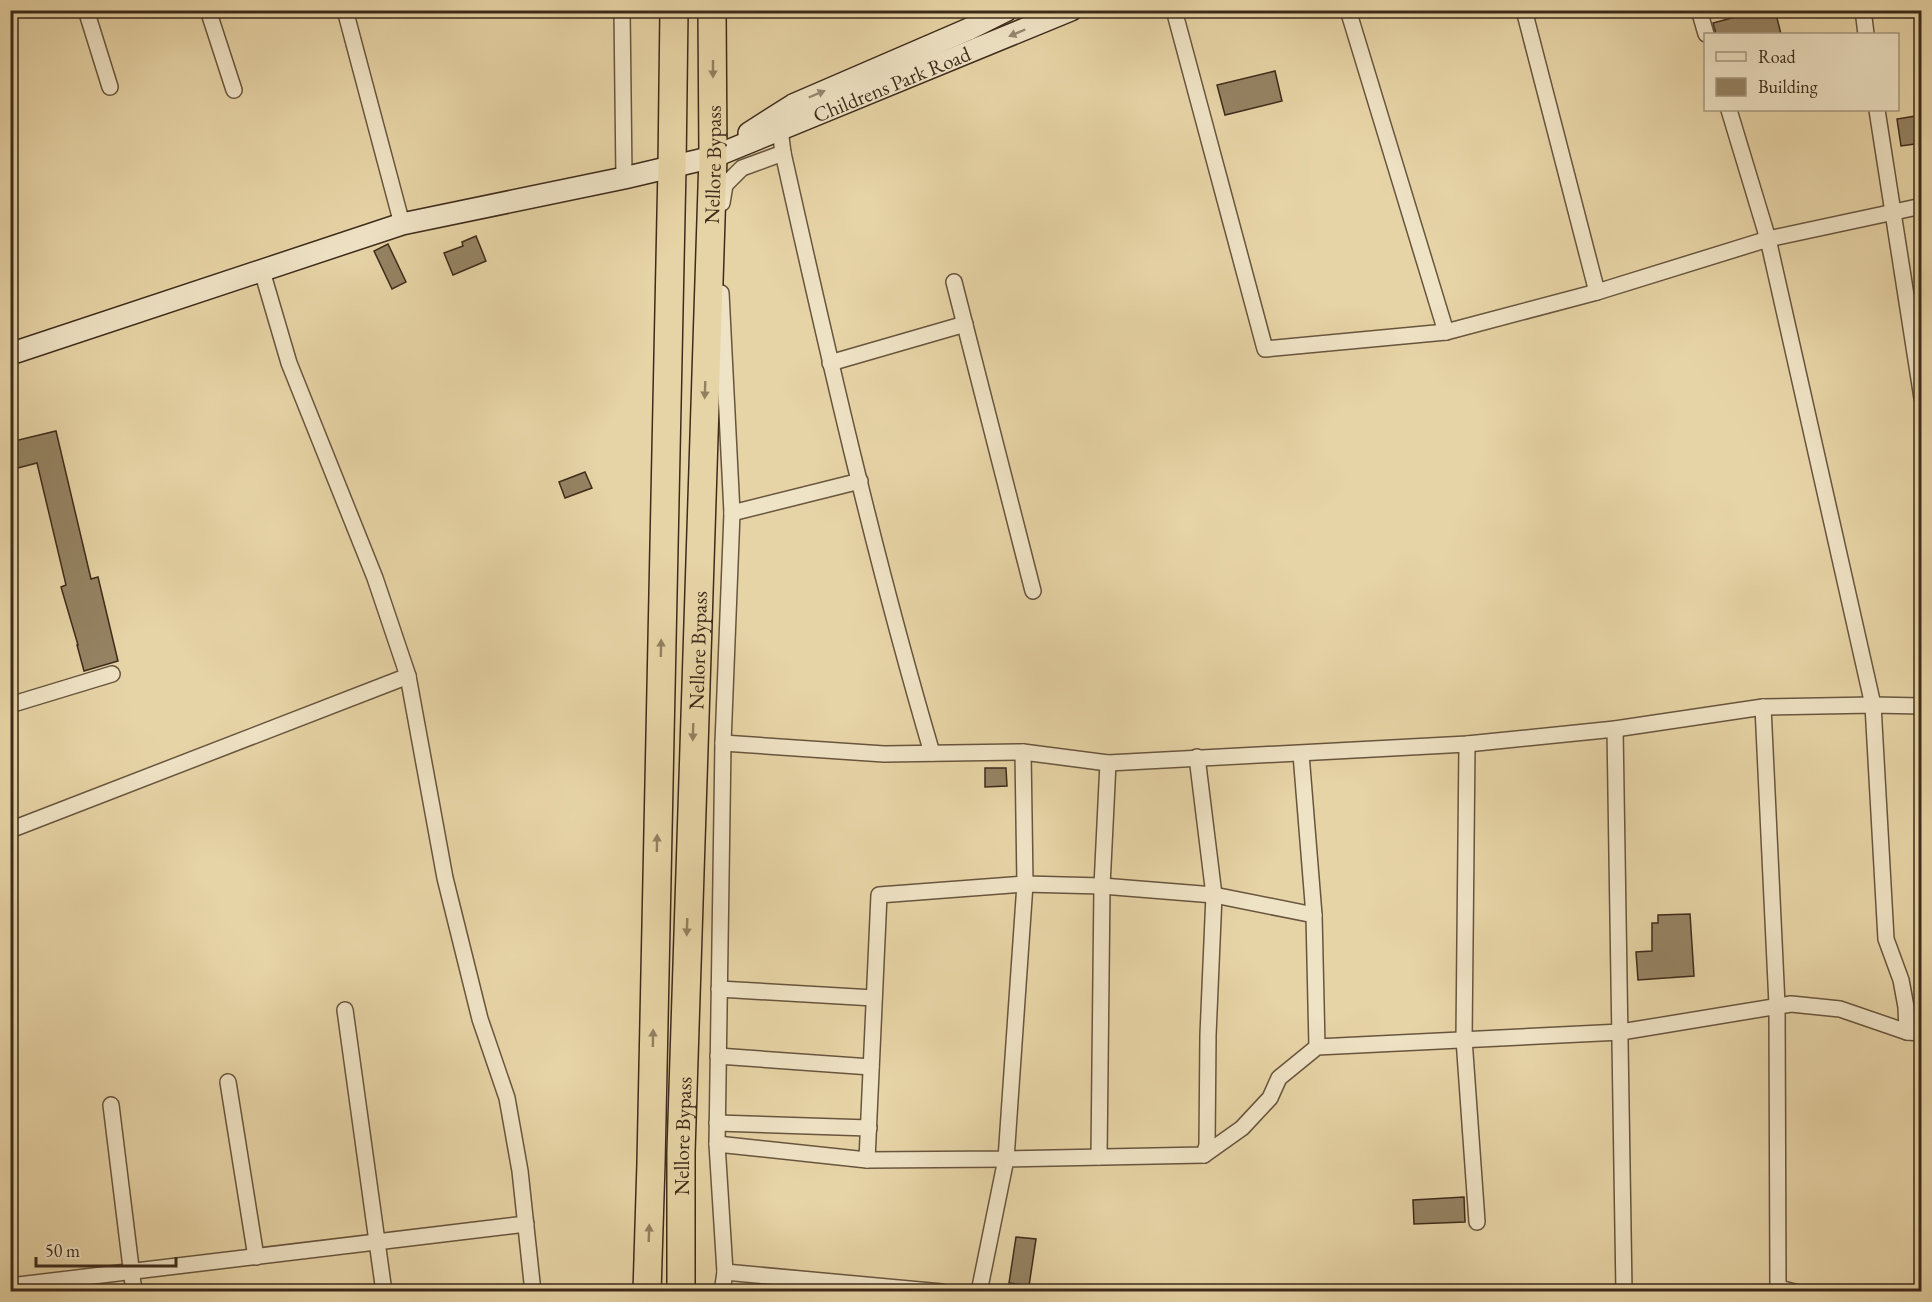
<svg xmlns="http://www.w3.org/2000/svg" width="1932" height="1302" font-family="'EB Garamond',serif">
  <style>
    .building { fill: #958363; stroke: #3d2b1b; stroke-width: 1.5 }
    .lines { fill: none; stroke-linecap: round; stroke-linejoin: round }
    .street-casing { stroke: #68553e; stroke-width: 18 }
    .secondary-casing { stroke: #3d2b1b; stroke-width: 24 }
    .highway-casing { stroke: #3d2b1b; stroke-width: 30 }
    .street { stroke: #efe3c5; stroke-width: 15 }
    .secondary { stroke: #efe3c5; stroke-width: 21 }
    .highway { stroke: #e7d4a6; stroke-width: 27 }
    .oneway { fill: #968770 }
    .oneway2 { fill: #928060 }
    .labels { text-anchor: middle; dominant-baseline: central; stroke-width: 5; stroke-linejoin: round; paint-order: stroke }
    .street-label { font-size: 21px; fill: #3d2b1b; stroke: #efe3c5 }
  </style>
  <rect width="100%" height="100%" fill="#e7d4a6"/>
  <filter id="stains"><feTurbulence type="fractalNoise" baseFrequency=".00333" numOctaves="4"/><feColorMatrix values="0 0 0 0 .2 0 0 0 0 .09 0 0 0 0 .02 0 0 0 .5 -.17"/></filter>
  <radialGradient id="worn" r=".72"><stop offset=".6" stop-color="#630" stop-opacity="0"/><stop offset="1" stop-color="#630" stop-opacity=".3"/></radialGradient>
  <g class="building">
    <path d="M1761,10H1775L1781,34H1716L1713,23Z"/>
    <path d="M1275,71L1282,101L1225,115L1217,85Z"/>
    <path d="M1922,115V143L1901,146L1897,119Z"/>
    <path d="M476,236L486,261L453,275L444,253L463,246L462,242Z"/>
    <path d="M388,244L406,282L392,289L374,251Z"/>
    <path d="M56,431L91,579L98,577L118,661L84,671L77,645H78L61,587L66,585L37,463L10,470V442Z"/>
    <path d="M585,472L592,488L565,498L559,482Z"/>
    <path d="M985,768H1006L1007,786L985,787Z"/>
    <path d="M1690,914L1694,976L1638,980L1636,952L1652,951V923H1658V915Z"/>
    <path d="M1464,1197L1465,1222L1414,1224L1413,1200Z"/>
    <path d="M1016,1237L1036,1239L1029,1286L1009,1283Z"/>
  </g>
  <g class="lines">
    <defs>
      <g id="street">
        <path d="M86,10L110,87"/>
        <path d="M208,10L234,90"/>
        <path d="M345,10L402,224"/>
        <path d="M622,10L624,178"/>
        <path d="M1174,10L1265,349L1446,332"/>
        <path d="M1348,10L1446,332L1597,292L1768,239L1922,206"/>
        <path d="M1524,10L1597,292"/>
        <path d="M1699,10L1706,34"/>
        <path d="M1863,10L1866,34"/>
        <path d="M1729,110L1768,239L1873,705L1886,939L1901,980L1906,1007L1907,1032L1922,1033"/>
        <path d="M1877,110L1922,398"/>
        <path d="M779,121L783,153C828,354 874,556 932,753"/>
        <path d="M722,203L725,185L742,168L783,153"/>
        <path d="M262,271L289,363L375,578L408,676L445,878L480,1019L507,1098L520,1171L533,1292"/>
        <path d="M954,282L1033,591"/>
        <path d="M721,293L732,513L723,743L717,1144L725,1272L722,1292"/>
        <path d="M830,363L965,324"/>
        <path d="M732,513L860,481"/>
        <path d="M10,705L112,674"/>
        <path d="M1763,707L1777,1005L1778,1292"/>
        <path d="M1615,729L1624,1292"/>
        <path d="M723,743L884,754L1023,752L1108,763L1467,744L1615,729L1763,707L1873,705L1922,706"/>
        <path d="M1467,744L1464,1039L1477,1222"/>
        <path d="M1301,754L1314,915L1317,1047"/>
        <path d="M1197,757L1214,895L1208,1035L1207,1145L1204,1155"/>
        <path d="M10,830L408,676"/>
        <path d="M719,989L874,998"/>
        <path d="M345,1010L384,1292"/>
        <path d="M718,1056L871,1067"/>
        <path d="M228,1082L256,1257"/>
        <path d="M111,1105L134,1292"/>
        <path d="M717,1123L869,1128"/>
        <path d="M717,1144L867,1160L1006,1159L1025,884L1023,752"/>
        <path d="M1099,1157L1102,886L1108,763"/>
        <path d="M867,1160L879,895L1025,884L1102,886L1214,895L1314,915"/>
        <path d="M725,1272L942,1292"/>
        <path d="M10,1286L526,1224"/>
        <path d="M1779,1288L1794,1292"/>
        <path d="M979,1292L1006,1159L1204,1155L1242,1128L1270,1098L1279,1078L1317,1047L1621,1032L1791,1004L1840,1009L1907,1032"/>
      </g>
      <g id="secondary">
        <path d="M749,133L793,105L969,29L1007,10"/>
        <path id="s1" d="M10,354L402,224L624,178L713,157L1071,10"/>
      </g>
      <g id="highway">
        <path d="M647,1292L651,1163L672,167L674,10"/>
        <path id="s2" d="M681,1292V1152L713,157L712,10"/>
      </g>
    </defs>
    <use href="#street" class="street-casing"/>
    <use href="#secondary" class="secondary-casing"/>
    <use href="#highway" class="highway-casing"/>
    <use href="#street" class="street"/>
    <use href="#secondary" class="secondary"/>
    <use href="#highway" class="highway"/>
  </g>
  <defs><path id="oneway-solid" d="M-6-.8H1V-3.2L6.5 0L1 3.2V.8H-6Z" transform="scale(1.5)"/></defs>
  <g class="oneway">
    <use href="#oneway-solid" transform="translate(1017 33) rotate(157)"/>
    <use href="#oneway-solid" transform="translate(817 94) rotate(-23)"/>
  </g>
  <g class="oneway2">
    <use href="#oneway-solid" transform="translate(713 69) rotate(90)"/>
    <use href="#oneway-solid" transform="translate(705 390) rotate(92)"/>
    <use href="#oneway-solid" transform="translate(661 648) rotate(-89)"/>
    <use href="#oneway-solid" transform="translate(693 732) rotate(92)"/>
    <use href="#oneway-solid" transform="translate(657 843) rotate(-89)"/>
    <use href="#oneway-solid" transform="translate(687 927) rotate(92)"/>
    <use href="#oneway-solid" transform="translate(653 1038) rotate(-89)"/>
    <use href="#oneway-solid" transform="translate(649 1233) rotate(-88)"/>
  </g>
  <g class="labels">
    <g class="street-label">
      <text stroke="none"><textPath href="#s1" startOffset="924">Childrens Park Road</textPath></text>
      <text stroke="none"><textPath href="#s2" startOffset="1128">Nellore Bypass</textPath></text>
      <text stroke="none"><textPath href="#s2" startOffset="642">Nellore Bypass</textPath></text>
      <text stroke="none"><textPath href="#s2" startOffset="156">Nellore Bypass</textPath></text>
    </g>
  </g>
  <rect width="1932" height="1302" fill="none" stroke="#e7d4a6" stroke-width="36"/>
  <rect x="12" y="12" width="1908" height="1278" fill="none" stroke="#3d2b1b" stroke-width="3"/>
  <rect x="18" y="18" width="1896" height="1266" fill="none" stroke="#3d2b1b" stroke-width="1.5"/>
  <rect x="1704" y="33" width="195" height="78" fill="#efe3c5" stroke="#a89981" stroke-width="1.5"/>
  <rect x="1716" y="52" width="30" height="9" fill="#efe3c5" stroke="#a89981" stroke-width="1.5"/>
  <text x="1758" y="63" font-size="18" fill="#3d2b1b">Road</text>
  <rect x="1716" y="78" width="30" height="18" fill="#958363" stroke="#a89981" stroke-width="1.5"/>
  <text x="1758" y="93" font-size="18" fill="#3d2b1b">Building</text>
  <path d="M36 1257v9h140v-9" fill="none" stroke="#3d2b1b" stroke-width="3"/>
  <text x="45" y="1257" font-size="18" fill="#3d2b1b" stroke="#efe3c5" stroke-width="4.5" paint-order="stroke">50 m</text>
  <rect width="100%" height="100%" filter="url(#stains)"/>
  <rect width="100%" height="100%" fill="url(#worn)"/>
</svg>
